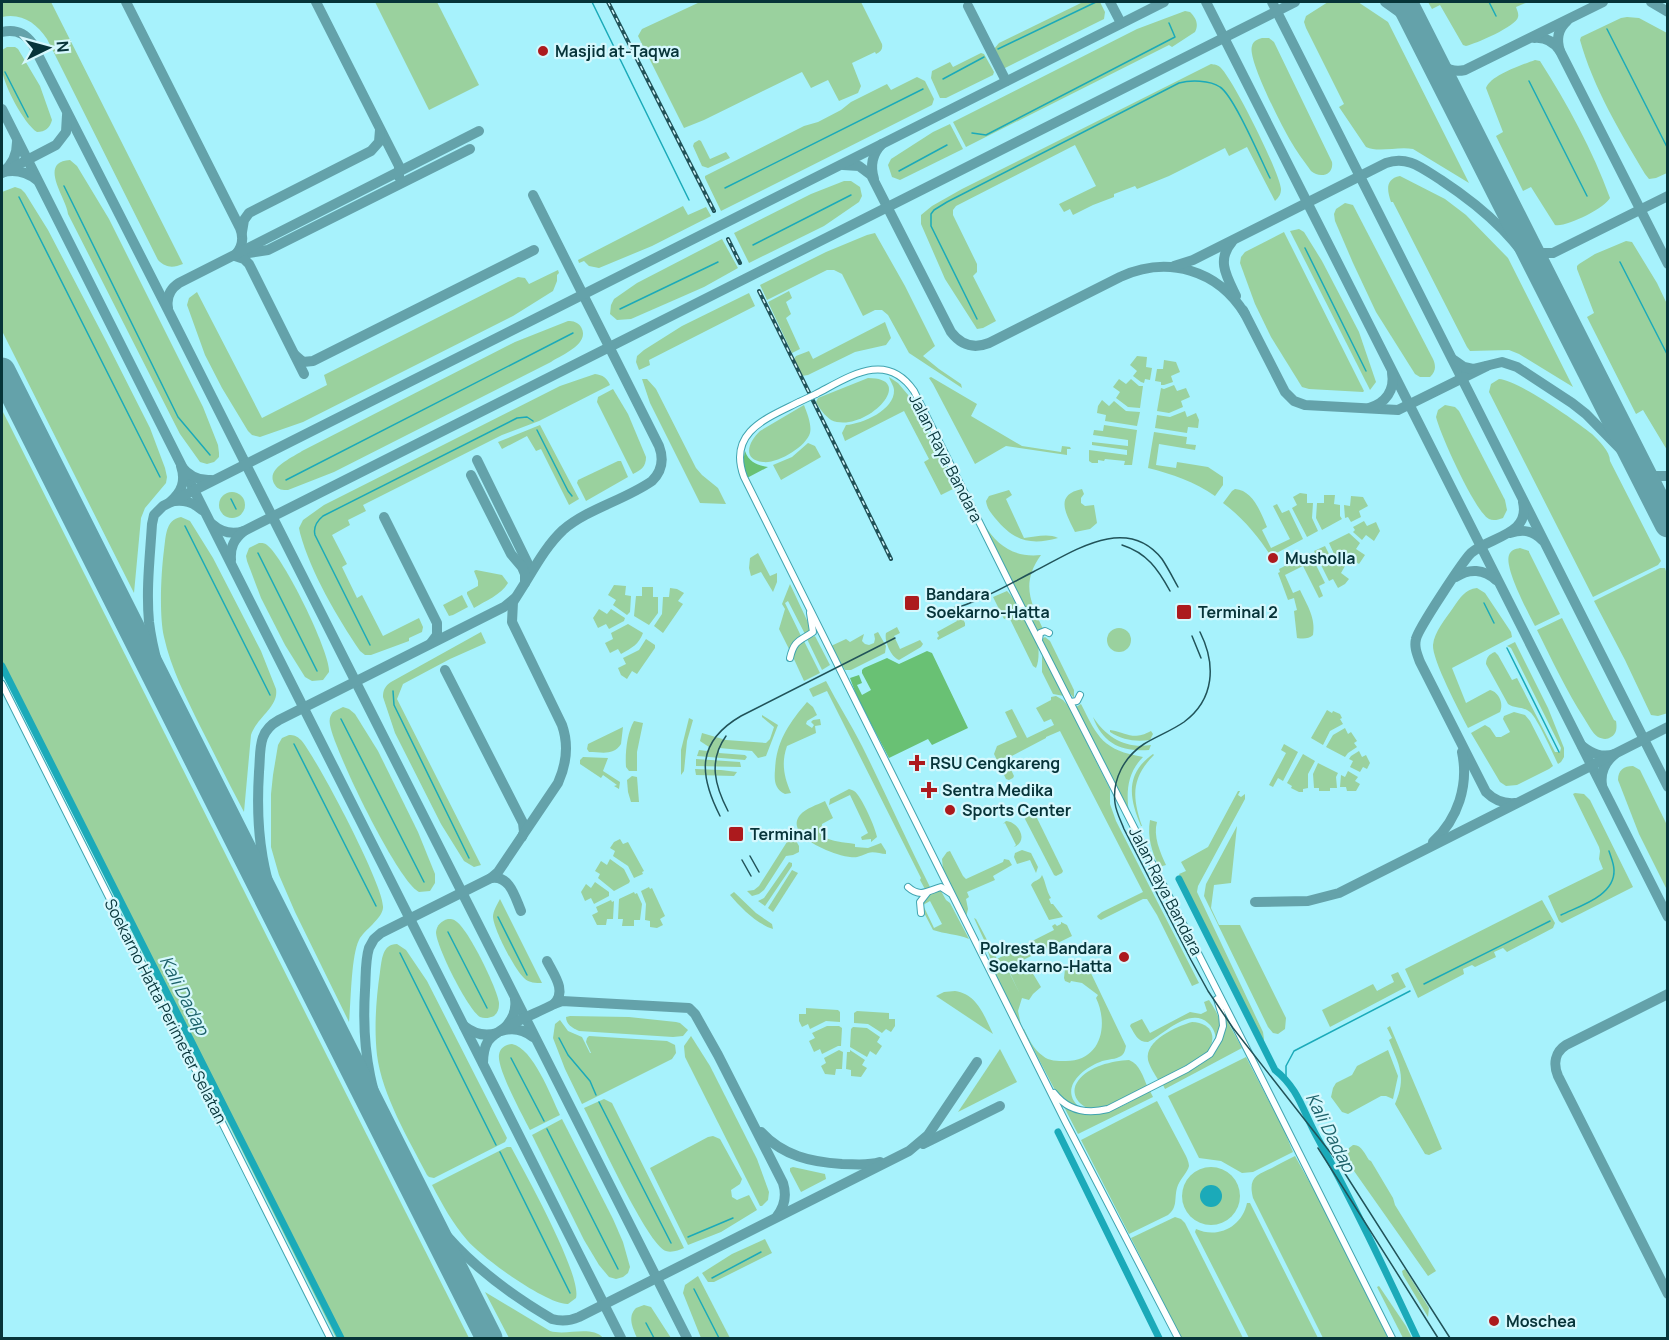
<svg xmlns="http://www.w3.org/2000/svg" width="1669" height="1340" font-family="Manrope,sans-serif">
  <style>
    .green { fill: #9ad19e; fill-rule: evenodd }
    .forest { fill: #69c174 }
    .water { fill: #1baab9 }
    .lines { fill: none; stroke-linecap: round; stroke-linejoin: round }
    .stream { stroke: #1baab9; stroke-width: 1.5 }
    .river { stroke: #1baab9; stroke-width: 7 }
    .taxiway { stroke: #64a2aa; stroke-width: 10 }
    .runway { stroke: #64a2aa; stroke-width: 27 }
    .major-casing { stroke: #40a4b0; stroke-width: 8 }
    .major { stroke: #fff; stroke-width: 6 }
    .tram { stroke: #215359; stroke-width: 1.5 }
    .rail-casing { stroke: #215359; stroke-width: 4 }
    .rail { stroke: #d5f8fd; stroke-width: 1.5; stroke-dasharray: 4.5; stroke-linecap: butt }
    .major-bridge-casing { stroke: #40a4b0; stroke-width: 8; stroke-linecap: butt }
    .major-bridge { stroke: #fff; stroke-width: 6 }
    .poi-dot { fill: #ac1a1d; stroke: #d5f8fd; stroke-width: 2 }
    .labels { text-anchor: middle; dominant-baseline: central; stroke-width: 4.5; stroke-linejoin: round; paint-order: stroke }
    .poi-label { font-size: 16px; font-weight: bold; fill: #073439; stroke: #d5f8fd; text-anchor: start }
    .street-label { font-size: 16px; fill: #073439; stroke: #d5f8fd }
    .water-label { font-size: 18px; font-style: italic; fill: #1d626a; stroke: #d5f8fd }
  </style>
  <rect width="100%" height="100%" fill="#a7f2fc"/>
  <g class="green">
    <path d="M2,2H51L183,264C173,268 166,268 158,260L47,39C36,23 22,13 2,17Z"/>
    <path d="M375,2H437L479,85L429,110Z"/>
    <path d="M700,2H861L882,44C883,49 881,52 876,54L875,52L852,63L861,86L858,93L839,101L828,80L811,88L802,72L704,120L684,128L638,36L642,29Z"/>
    <path d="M1083,2H1100L1105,12L1104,19L1005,68H1003L994,49L999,43Z"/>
    <path d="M1328,2H1358L1388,22L1469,183L1413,149C1398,146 1379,153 1366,147L1339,107L1344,104L1306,28L1304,22L1306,16Z"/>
    <path d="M1428,2H1528L1516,7C1517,10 1519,14 1518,17C1517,26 1475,44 1466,46L1463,45L1440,5L1432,9Z"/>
    <path d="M1185,11L1190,12C1196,18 1199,24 1195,32L1172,47L1169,45L966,147L953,122L1137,29Z"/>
    <path d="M1627,17L1639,18L1667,33V173L1656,178L1649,179L1645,174C1620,132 1593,87 1580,40L1581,37L1621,18Z"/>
    <path d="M1262,38H1269L1274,42L1332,162C1334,175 1320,179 1311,171C1304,161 1296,151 1290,140C1282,126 1247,59 1252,46C1253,41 1258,39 1262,38Z"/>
    <path d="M7,47H15L18,49L40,86L52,120C50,128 45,132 37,132C24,124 3,84 2,69C1,63 1,56 2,50Z"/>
    <path d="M981,53L984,54L994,72L993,75L946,98H940L931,78L932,71L950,62L953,67Z"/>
    <path d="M1535,60L1540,61C1568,105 1592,149 1610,198C1605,208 1565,228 1555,225L1531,187L1523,191L1496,136L1503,132L1486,88C1491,75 1522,65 1535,60Z"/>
    <path d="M1211,64C1215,65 1216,64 1220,67C1232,77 1280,173 1281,189C1281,194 1279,197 1275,201L1247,147L1229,156L1225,148L1169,176L1137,189L1135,186L1114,194V197L1093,205L1073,215L1070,209L1064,212L1059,204L1096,186L1075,145L956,206L953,210V215L977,264V272L973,276L996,321L983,328L977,329L945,279L921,224V215L932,206L962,189Z"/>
    <path d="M917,77L925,81L934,99L932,105L721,211L705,178V176L804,126L818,122L841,110L851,102L887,84L891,90Z"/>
    <path d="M950,124L963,149L900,180L892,177L888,165L891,159L933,132Z"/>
    <path d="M699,140L701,141L710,159L726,152L730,158L708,168L702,166L693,146L694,143Z"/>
    <path d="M70,160L77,166L109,219L203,407L218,445L219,453V457L214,462L207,464L200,462L180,434L68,214C67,199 37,162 70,160Z"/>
    <path d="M1400,176L1445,199L1466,215L1508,258L1573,387L1519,354L1509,350L1470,351L1467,347L1393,202H1391C1387,190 1385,179 1400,176Z"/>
    <path d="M844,181H851L860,187L862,196L859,202L824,226L749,263L734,233L811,194Z"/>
    <path d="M15,187L21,189L25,193L48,230L106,341L150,428L165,468L167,477L166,483L145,508L141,518L134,593L2,331V192Z"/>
    <path d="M1345,203L1353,205L1433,359C1436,366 1436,371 1430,377H1420L1415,374L1376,312L1353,263L1335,221L1334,214L1336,209Z"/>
    <path d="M683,206L688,215L706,207L711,216L652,246L599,268L589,266L584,261L579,263L578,260Z"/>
    <path d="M1299,229L1304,232L1322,261L1359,332L1376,382L1370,390L1290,231Z"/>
    <path d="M1284,232L1364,391L1363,392L1309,389L1302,387L1271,337L1255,304L1240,263L1241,257L1245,252Z"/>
    <path d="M875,233L905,286L935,346L923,356L939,369L961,384L962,388L909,353L888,315L882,310H875L863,316L842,274L834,270H827L767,300L760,285L826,252L867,235Z"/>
    <path d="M722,239L738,268L704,287L679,298L631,319L617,320L610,314L611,305L614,299L637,283Z"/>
    <path d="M1626,241L1632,242L1657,283L1667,304V450L1643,410L1636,414L1587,317L1594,313L1577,269V266L1579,264L1595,254Z"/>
    <path d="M558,270L559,273L557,275V281L553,291L513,316L303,422L260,437L252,435L248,431L222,388L205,355L187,305L189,298L197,292L262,418L327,385L324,375L518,277L525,278L529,284Z"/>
    <path d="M789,291L792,298L786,302L791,314L786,318L800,349L792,353L768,302Z"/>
    <path d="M749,293L755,306L649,360L650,365L639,370L636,362L637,356L644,350L682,326Z"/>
    <path d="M568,321C573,321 578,322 581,327C591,344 561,355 551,362L334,472L288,490C283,490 278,490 275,485C264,469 292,458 302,451L515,342Z"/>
    <path d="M885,322L891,338L886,345L855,352L808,375L802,376L794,359L796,356L809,351L813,359Z"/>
    <path d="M1137,356L1147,357L1146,367L1152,368L1150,380L1145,379L1144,383L1141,382L1133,376L1137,371L1130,365Z"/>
    <path d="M1164,360L1176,362L1180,372L1171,376L1173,382L1164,385H1161V382L1155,381L1157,369H1163Z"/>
    <path d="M595,374C603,375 607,378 610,385L539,421L502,435L363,505L366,511L348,520L350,525L332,535L347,564L342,567L357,598L362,595L383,636L419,618L423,627L422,632L409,638V641L371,655H365L360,651C337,617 311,573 300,533L299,528L303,520L324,505L560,386Z"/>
    <path d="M889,377L898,383L909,396L957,487L941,495L924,462L929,459L904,411L845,441L842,433L846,425C862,424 895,410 894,390C894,386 890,381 889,377Z"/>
    <path d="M931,377L977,404L971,416L1022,446L1061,452L1062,446L1070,447L1071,449H1067V455L1006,446L975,464L933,384L929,378Z"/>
    <path d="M868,378C920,378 863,435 831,420C825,416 819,408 816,402L818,398Z"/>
    <path d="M642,379H647L656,389L696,468L702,475L718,488L726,504L700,503L650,403Z"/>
    <path d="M1119,379L1126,384L1131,379L1139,386H1143L1140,408L1128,407L1116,398L1120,392L1113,387Z"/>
    <path d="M1499,379C1518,380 1576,421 1592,434C1599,441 1610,451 1610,461L1661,561L1658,565L1593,597L1489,392L1491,384Z"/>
    <path d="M1174,385L1177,391L1186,388L1190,397L1181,401L1183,407L1169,413L1157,411L1161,388L1164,389Z"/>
    <path d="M613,389L628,414L646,457C646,467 641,470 633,474L597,402L598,397Z"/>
    <path d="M1102,400L1109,406L1114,401L1126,411L1140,412L1137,426L1105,421L1106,415L1097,413L1098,406Z"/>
    <path d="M804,405C807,413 812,425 810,433C806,447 777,464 763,462C741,460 749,441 760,431Z"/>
    <path d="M1445,405L1455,407L1459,411L1505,500L1507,510L1503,518C1498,520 1493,521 1489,519C1475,512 1440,434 1436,417L1438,410Z"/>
    <path d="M2,410L469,1338H336L2,673Z"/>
    <path d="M1185,411L1187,417L1196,413L1199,420L1198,428L1188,427L1187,433L1155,428L1157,415L1170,417Z"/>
    <path d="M540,425L579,499L569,505L541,449L536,451L527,436L502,449L498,442Z"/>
    <path d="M1104,425L1137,430L1132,465H1124L1125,461L1105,459L1104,461L1098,460V463H1092L1089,461V450L1127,455V450L1092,445V442L1128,446V440L1093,435L1094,430L1103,431Z"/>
    <path d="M1154,432L1187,437L1186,444L1196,445L1195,450L1159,444L1156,465L1176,468L1177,462L1208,467L1223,477V485L1215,496C1195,482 1172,474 1148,468Z"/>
    <path d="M808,443L815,446L821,457L781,480L773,465L792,457Z"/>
    <path d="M618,461H621L628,477L586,501L577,483L578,480Z"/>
    <path d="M1082,489L1084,494L1081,498V503L1085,506L1094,505L1097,523L1090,529L1075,532C1067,515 1053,495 1082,489Z"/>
    <path d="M1235,489C1253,490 1261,513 1267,527L1262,530L1271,548L1290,539L1273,506L1277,504L1282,513L1289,510L1303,539L1271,556C1257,535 1243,518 1223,503L1232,491Z"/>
    <path d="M1009,490L1012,495L1006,499L1024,538C1035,537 1048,533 1058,538C1029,546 1013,540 995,518C990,512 987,508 986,501L989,496Z"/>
    <circle cx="232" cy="505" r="13"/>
    <path d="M1300,493L1307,494V503H1313L1312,518L1318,531L1307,537L1292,508L1297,505L1293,497Z"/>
    <path d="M1324,495H1335L1334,504L1340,505V516L1342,519L1322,530L1316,518L1317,503H1324Z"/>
    <path d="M1351,496L1363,497L1368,506L1359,511L1361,517L1351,522L1348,517L1345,518L1344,505L1350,506Z"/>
    <path d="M181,517L190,521L213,558L261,651L276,689C279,707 257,717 251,735L244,812C229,784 215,755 200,726C186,697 171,669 164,637C159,615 161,573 164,550C166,537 165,520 181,517Z"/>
    <path d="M1364,521L1367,526L1376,522L1380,531L1374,541L1366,535L1362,540L1353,532L1355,530L1353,527Z"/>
    <path d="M984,524C997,546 1015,558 1041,555C1021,583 1030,601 1043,629L1037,631L983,525Z"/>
    <path d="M1349,533L1360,543L1356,549L1365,555L1359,564L1350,558L1346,564L1335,556L1329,543Z"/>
    <path d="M259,543C263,543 264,543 267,545C284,558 330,652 329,672L323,680L312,681L305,677L285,645L261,598L247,561L246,556L249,548Z"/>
    <path d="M1325,546L1331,558L1345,566L1341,573L1349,579L1345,584L1338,588L1333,579L1329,581L1314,551Z"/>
    <path d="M1520,548L1529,551V552L1560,614L1535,626C1529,614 1504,568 1509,555C1511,550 1515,549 1520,548Z"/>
    <path d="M758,553L770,576L777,573V582L773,592L761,572L751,576L749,568L750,558Z"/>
    <path d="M1310,553L1325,583L1319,586L1323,596L1319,598L1303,566L1285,575L1293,593L1300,590C1307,605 1316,618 1313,635C1309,639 1303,639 1297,638L1294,611L1297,610L1294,598L1288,600L1278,573L1280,572L1279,569Z"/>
    <path d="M1660,568H1665L1667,574L1668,713L1658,716L1651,715L1625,660L1594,601Z"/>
    <path d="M476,570L502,575L508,583C501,595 485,601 474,608L467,594V592L478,586V581L474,571Z"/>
    <path d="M790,584L812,631L805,634L788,601L785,603L801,636L790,651L779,629L785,609L782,604Z"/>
    <path d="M614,585L626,586L625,595L631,596L630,612L627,615L613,605L616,600L608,595Z"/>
    <path d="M642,587H653V597H658V613L649,625L634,616L636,596H642Z"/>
    <path d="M670,588L677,589L684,593L678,601L683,604L663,633L654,626L662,614L663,597H669Z"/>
    <path d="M1477,588L1485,593L1511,632L1512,637L1452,668L1466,703L1490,690C1499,692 1504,704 1500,712L1468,728C1460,712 1432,660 1433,645C1434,632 1446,618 1453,608C1460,598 1465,589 1477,588Z"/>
    <path d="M1007,591C1014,597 1035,635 1038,644C1039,651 1039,662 1036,668L1033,666L1009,617L1004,619L993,597Z"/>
    <path d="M462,595L468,607L453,615L449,616L443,605Z"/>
    <path d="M956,606L965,623V626L938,640L937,638L939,636L937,632L957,621L951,608Z"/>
    <path d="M599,609L607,614L611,609L625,618L624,621L609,629L606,624L598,628L593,618Z"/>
    <path d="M1562,618L1614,720L1616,721C1617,727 1617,734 1611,737C1607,740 1602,739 1598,737C1592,733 1588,724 1584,718C1566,690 1552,660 1537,630Z"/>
    <path d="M628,624L643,633C639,644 632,648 621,654L618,649L610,653L605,643L613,639L611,633Z"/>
    <path d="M897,627L900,633L894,636L900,649L920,640L923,644L921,647L899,660C891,657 884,641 886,633Z"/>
    <circle cx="1119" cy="640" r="12"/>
    <path d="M481,632L486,643L450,659L403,684L397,699L481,865L474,867L464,861L441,824L395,733L383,697C383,690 385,686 391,682Z"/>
    <path d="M878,632L886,646L885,653L851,670H845L831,646L846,639L850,642L864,634L862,641L865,644L869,645L874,643L875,639L874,634Z"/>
    <path d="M815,636L830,665L822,670L807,639Z"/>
    <path d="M1045,637L1050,641L1074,690V698L1066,689L1044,644L1042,639Z"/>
    <path d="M646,639L655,645V648L637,674L632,671L627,679L621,675L618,668L626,664L623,658L639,650Z"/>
    <path d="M804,641L820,673L804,681L793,657L795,647Z"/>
    <path d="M1515,642L1548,708L1564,748V757L1561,762L1558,764C1552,752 1538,719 1530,712C1523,706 1515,709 1508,704L1486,664C1486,658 1489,654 1495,652L1498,655L1512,680L1517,678L1555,752H1560L1561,748L1511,648L1507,646Z"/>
    <path d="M1042,653L1064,696L1053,694L1042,672Z"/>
    <path d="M826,681C837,703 851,724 862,746C886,794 907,842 931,889L926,891L920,880L921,878L827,691L813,697L809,689Z"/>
    <path d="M1056,696L1063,700L1069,707L1110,789V804L1116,821L1199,983L1192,986L1157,915L1147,899H1143L1101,920L1098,918L1097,916L1102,912L1143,892L1060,731L1046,737V738L1006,759L1014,776L1013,778L1009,780L1006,779L994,754L997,746L1017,737L1005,712L1012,709L1027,738L1054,725L1051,719L1044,722L1036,708L1051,700V697Z"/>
    <path d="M807,702L813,707L817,715L807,721L806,724L812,728L814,725L811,722L813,720L820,719L821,725L815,726L816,733L787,746C781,763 784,777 791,793L785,794C775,789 774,781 775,770C776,742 789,723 807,702Z"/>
    <path d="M1081,704C1098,738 1103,750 1143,757C1127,773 1126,792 1129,813L1076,707Z"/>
    <path d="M343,707L349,709L355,714L378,751L418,832L435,874V883L430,891L419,892C398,882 335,752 330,725C329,719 330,716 333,712Z"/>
    <path d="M1327,710L1332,713L1333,711L1340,714L1342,718L1340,719L1343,724L1330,731L1323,745L1311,738Z"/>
    <path d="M1514,712L1525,715L1530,721L1553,766L1549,769L1517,785L1506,786L1500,782L1471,733L1485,725L1490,728L1496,737H1501L1510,732L1503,719L1504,716Z"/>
    <path d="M762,715L778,725L766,756L758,758L752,751L719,748V753L745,755L747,757L745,760L697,756L699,750L707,751L709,747L700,741L702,733L726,740L766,743L770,739L774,727L762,717Z"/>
    <path d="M1093,717C1107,738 1126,749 1151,745L1149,750C1122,752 1103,744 1093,717Z"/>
    <path d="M689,718L693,720L687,741L684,771L681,775V750Z"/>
    <path d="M634,721L643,723L637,752V771H629L626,767C625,753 627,733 634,721Z"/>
    <path d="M623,727L621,744C613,756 602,752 589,752L587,749L588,744Z"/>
    <path d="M1345,728L1348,734L1351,732L1357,741L1354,743L1357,747L1348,753L1345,757L1326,747L1333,735Z"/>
    <path d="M1110,730C1129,733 1132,741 1151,731L1153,734L1150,740C1135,742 1123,740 1110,732Z"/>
    <path d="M289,735C294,735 297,736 301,740C316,757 386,889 383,908C382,919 364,930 359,940C351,956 351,1002 349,1022L295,912L279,875L271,847V794L273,775L278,745L282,738Z"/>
    <path d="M1284,744L1298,752L1283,781L1278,778L1273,787L1269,785L1286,753L1281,750Z"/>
    <path d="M1359,751L1362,757L1366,755L1370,763L1367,769L1363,767L1360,772L1350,767L1353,761L1349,759L1351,756Z"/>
    <path d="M1153,754L1154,755C1131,778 1132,797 1142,826H1141C1129,798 1125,774 1153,754Z"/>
    <path d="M1303,754L1315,761L1308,774V788L1303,789V792H1299L1291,788L1292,786L1287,783Z"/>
    <path d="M583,757L608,758L603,771L620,782L619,789L614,786L617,785L603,775L601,778L580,764V760Z"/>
    <path d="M696,759L740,762L741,767L696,766Z"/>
    <path d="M1318,763L1338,773L1336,777L1337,788H1330V791H1319V788H1314L1313,774Z"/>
    <path d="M1633,766L1640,770L1667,825V890L1639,834L1618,780C1618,770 1624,766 1633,766Z"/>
    <path d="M695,769L721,770L737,772L734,776L696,775Z"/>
    <path d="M1348,771L1358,777L1355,781L1360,784L1356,791H1347L1346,787H1340L1341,775L1345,777Z"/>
    <path d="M632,776L637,777L639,802H631L628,792L627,780Z"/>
    <path d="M849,789C851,790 853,790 854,791C861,795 876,829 877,837L871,842V839L862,840L861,837L868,833L850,795L829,805L830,799Z"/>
    <path d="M1238,791H1240L1238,795L1241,797L1245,794V799L1198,886L1197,892L1263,1032L1264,1039L1263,1042L1179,874L1186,871L1181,862L1208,847Z"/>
    <path d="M1575,793L1584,794L1590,800L1633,887L1562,923L1559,921L1548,896L1603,869L1599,859L1600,851L1599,847L1573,794Z"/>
    <path d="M825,801L833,818L822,824L821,836C834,842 842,842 855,844V847L868,848L881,843L886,851V854C880,854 874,851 868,853C860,856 858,858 850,857C836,856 783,836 800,815C806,808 817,805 825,801Z"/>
    <path d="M1032,813L1035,814L1063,871L1062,873L1056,876L1054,875L1025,819L1026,817Z"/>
    <path d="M1150,820L1157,822C1153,836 1160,852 1166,865L1159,867C1152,852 1147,837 1150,820Z"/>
    <path d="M1006,821C1019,822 1029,841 1014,847L1016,845L1005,823L1003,824Z"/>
    <path d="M1237,826L1231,883L1214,885L1211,908L1219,925H1240L1286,1018L1285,1029L1278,1034L1273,1033L1268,1027L1204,896L1206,884Z"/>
    <path d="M792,834L799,846V852L793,855L786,856L764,890L759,894L752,896L747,891L754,890L759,886Z"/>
    <path d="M620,839L623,844L628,842L644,871L642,872L643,874L634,878L628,866L613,856L615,851L610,848L614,842Z"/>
    <path d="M1022,850L1031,853L1038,867L1036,873L1030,860L1017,864L1014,857L1015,853Z"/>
    <path d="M950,851L963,876L966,879L1003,862L1004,859L1009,860L1012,865L993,876L995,880L967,892L969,897L966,899L968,909L966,917L943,870L942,859L947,852Z"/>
    <path d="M610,859L624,869L630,881L629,883L614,891L598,878L600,874L595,871L601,861L607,865Z"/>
    <path d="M789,862L792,863V866L765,906L758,901L764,898Z"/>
    <path d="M792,870L798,873L773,912L768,908Z"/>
    <path d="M1042,875C1046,883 1046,890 1051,898L1049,899L1051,904H1053L1063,917L1049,920L1031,885C1033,880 1040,881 1042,875Z"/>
    <path d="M595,882L609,892V896L594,904L591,898L585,901L581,892L586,884L591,888Z"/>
    <path d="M649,887L650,889L652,888L665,916L660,919L663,925L657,928L650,927V921L645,920L646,904L641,891Z"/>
    <path d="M937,890L941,891L946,900L950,903L969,939C957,934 945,934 933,930L921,907L925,896ZM930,901L942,924L934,928L923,905Z"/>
    <path d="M634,892L635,894L637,893L642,904L640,920H634V926H622L623,919H618L619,899Z"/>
    <path d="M734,892L756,913L772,924L773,929C757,924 741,908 730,895Z"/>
    <path d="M500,899L542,983C536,983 529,983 524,978C515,970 494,930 493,917C493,911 497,905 500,899Z"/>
    <path d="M611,900L612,902L614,901L613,919H607L606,925H597L592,915L598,912L596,907Z"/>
    <path d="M1542,900L1555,923L1553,928L1507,952L1503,948L1494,952L1496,957L1475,967L1472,965L1463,969L1464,974L1418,998L1405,969Z"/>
    <path d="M974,918L976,919L997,959L1054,930L1052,926L1055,924L1057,926L1061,924V922L1067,925L1072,936L1007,968L1019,992L1009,971L1026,962L1041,987L1033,994L1029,1000L1022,998L1018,1011L1021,1025L995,974L985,942Z"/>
    <path d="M448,919C453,919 453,919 457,922C469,931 497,988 499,1003C499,1009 498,1012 494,1016C489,1018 485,1019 480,1017C468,1010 436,946 436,932C437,925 441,921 448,919Z"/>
    <path d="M397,944L406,950L427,981L507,1138L505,1142L434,1178L429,1177L427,1175C409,1140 382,1095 377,1055C374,1028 376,999 380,972C382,960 382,944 397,944Z"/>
    <path d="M1079,962L1085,964L1088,967L1126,1046C1125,1051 1124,1055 1119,1057C1113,1060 1106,1059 1100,1062C1079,1070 1057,1092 1083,1110L1075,1107L1057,1094L1023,1029H1024C1029,1039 1033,1049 1043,1056C1049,1061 1057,1061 1066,1061C1101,1061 1109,1025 1096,998L1098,995L1082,983L1071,981L1070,983L1065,981L1064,978L1065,969Z"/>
    <path d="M1398,972L1406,987L1330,1027L1322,1010L1373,984L1377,991L1394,982L1391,975Z"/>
    <path d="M955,991C977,994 984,1015 993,1034L936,996L944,992Z"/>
    <path d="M1209,1000C1221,1018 1222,1023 1216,1044C1216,1036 1215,1029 1208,1023C1190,1006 1163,1035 1148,1042C1137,1042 1135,1034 1130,1026L1131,1024L1142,1019L1150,1033L1190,1012L1201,1014L1207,1011L1204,1002Z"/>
    <path d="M806,1008L838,1010L840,1012V1022L826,1021L810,1029L808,1024L802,1027L799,1021V1014H806Z"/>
    <path d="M857,1011L889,1013V1019H895V1026L891,1032L886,1029L882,1033L868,1024L854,1023V1013Z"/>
    <path d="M1223,1013L1242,1048L1165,1089L1162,1083C1182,1073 1212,1065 1220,1042C1223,1033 1223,1022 1223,1013Z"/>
    <path d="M570,1016L629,1017L676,1022L680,1023L688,1030L683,1036L673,1037L579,1031C572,1028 566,1024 566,1017Z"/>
    <path d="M560,1020L568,1031L582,1037L590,1053H591L586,1042L587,1038L589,1036L667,1041L675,1045L676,1053L672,1059L582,1104L565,1069L553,1038L555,1024Z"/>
    <path d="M1192,1022C1213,1023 1218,1038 1206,1054L1159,1081C1155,1075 1150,1067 1148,1060C1144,1040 1178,1026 1192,1022Z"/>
    <path d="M827,1026H839L842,1028L841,1046H838L822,1054L820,1049L814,1052L809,1041L815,1038L812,1033Z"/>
    <path d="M1390,1026L1442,1149L1429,1155L1425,1154L1395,1104C1407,1077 1399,1065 1389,1040L1392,1038L1387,1028Z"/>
    <path d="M853,1027L867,1028L880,1037L877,1042L882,1046L876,1055L870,1051L867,1057L850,1047L851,1029Z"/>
    <path d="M691,1036L710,1066L757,1159L769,1192L768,1200L762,1206H760L685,1057L684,1046Z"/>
    <path d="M512,1044C533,1048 551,1096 560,1115L530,1130C523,1116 497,1069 499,1055C500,1048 505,1045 512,1044Z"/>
    <path d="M1000,1049L1017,1082L958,1112Z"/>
    <path d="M839,1050L843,1052L842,1069H836L835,1075L825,1074L821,1066L826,1063L824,1058Z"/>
    <path d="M850,1050L865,1060L862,1065L867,1068L861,1077L851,1076V1070L846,1069L847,1052H850Z"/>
    <path d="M1388,1050L1398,1076L1393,1099L1386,1096H1381L1348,1114L1342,1112L1331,1097L1333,1088L1336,1083L1352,1075L1357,1066Z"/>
    <path d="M1246,1057L1284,1130L1293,1152L1253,1172L1242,1173L1221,1161L1199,1158L1168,1096Z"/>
    <path d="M1129,1060C1140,1064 1143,1077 1148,1088C1133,1094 1112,1107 1096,1109C1081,1110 1068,1094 1078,1081C1089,1066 1112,1061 1129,1060Z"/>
    <path d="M1150,1091L1153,1097L1078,1134L1063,1105C1096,1126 1120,1107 1150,1091Z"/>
    <path d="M604,1099L612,1103L684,1248C679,1250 672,1253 666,1251C648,1246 596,1131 584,1108Z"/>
    <path d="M1157,1101L1186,1156C1187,1158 1189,1163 1189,1166C1188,1172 1179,1180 1177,1188C1174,1199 1178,1207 1168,1215L1129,1234L1081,1140Z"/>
    <path d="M562,1119L613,1219L623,1242L630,1267L628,1273L623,1277L616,1279L609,1277L599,1265L584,1240L532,1135Z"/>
    <path d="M713,1136L720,1139L742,1179L740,1184L731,1190L732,1197L737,1200L749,1195L757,1210L721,1232L688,1245L650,1168L708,1137Z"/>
    <path d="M1353,1145C1361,1144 1365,1154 1369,1160L1371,1161L1393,1198L1395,1205L1436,1271L1428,1276L1354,1171L1347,1157L1349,1148Z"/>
    <path d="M507,1147H511C525,1173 582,1275 576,1298L568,1304C547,1305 481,1257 467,1240C453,1224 442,1204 432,1185Z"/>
    <path d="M1295,1156L1325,1210L1388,1338H1323L1253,1198C1248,1178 1256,1175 1272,1168C1279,1164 1287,1160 1295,1156Z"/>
    <path d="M793,1167L825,1174L826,1179L801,1192L790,1171V1168Z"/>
    <circle cx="1211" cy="1196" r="29"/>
    <path d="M1247,1203H1250L1318,1338H1249L1195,1232L1196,1229C1218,1239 1242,1227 1247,1203Z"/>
    <path d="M1175,1217L1181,1219L1185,1223L1243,1338H1181L1131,1238Z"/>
    <path d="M765,1239L772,1253L714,1282H708L702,1273L732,1254Z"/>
    <path d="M1405,1269L1429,1308L1428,1317L1403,1275L1402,1271Z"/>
    <path d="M698,1276L730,1338H701L683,1293L685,1285Z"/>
    <path d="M1379,1286L1406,1326L1412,1338H1403L1377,1287Z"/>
    <path d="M485,1292L550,1331C566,1336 592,1325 603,1338H509Z"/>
    <path d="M644,1305L651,1307L671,1338H637C633,1328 627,1317 636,1308Z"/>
  </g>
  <g class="forest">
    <path d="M745,451C749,463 758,465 768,467L747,478L743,462Z"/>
    <path d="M927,651L932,653L968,728L932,745L928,739L889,758L857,697L850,678L859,675L862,683L857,685L862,695L871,690L862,673V670L864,668L887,658L899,664Z"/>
  </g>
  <circle class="water" cx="1211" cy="1196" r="11"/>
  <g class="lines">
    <g class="stream">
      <path d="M592,2L689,200"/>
      <path d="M1489,2L1496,16"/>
      <path d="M1607,29L1668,149"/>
      <path d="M998,49L1096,2"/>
      <path d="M5,72L28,117"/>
      <path d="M943,79L984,57"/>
      <path d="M1529,81L1587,196"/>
      <path d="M972,133L986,135L1175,37L1169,23"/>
      <path d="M899,171L947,145"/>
      <path d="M64,186L178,417L210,455"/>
      <path d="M725,188L923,89"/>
      <path d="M19,197L160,477"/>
      <path d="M753,245L851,195"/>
      <path d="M1305,248L1366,371"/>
      <path d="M1620,262L1668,356"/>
      <path d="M620,309L718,262"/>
      <path d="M977,319L931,226V214L934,210L947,202L1179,83C1190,80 1210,80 1220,87C1234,96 1261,160 1270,178"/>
      <path d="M537,430L568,491L572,496"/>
      <path d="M286,480L573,333"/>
      <path d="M231,499L236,509"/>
      <path d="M185,526L270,695"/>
      <path d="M258,553L317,671"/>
      <path d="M1484,603L1494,623"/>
      <path d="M370,645L315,535C313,527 317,521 323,516L517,418L527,417L533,421"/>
      <path d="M1507,648L1559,752"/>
      <path d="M393,691L394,705L469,858"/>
      <path d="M341,719L424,882"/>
      <path d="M294,744L376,906"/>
      <path d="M1561,915C1579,906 1615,896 1614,870C1614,864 1611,857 1609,851"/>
      <path d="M498,917L527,975"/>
      <path d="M448,932L487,1008"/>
      <path d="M400,953L496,1145"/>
      <path d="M1424,984L1550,921"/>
      <path d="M559,1038L568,1055L590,1081L596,1095"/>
      <path d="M511,1058L544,1121"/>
      <path d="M1286,1079V1066L1294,1051L1410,991"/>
      <path d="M599,1102L671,1243"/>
      <path d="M547,1129L618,1269"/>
      <path d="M500,1152L570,1293"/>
      <path d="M688,1237L733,1218"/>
      <path d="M712,1278L761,1252"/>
      <path d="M694,1289L719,1338"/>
      <path d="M646,1323L654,1338"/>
    </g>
    <g class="river">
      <path d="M2,666L341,1338"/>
      <path d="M1179,879L1275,1070C1298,1088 1303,1111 1316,1135C1353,1202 1385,1270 1417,1338"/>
      <path d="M1058,1132L1159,1338"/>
    </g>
    <g class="taxiway">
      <path d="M126,2L240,228C244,238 243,246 236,254"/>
      <path d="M316,2L399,166V177"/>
      <path d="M1110,2L1121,23"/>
      <path d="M1206,2L1668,917"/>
      <path d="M1272,2L1668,787"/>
      <path d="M1385,2L1406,17L1424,42"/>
      <path d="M1651,2L1668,12"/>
      <path d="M968,6L1006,81"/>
      <path d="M2,32C14,29 24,32 32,43L168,310L687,1338"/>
      <path d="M1534,38C1545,37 1554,42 1560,51C1556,39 1558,29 1567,21"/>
      <path d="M1428,49C1437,63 1447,74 1465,70L1603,2"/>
      <path d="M1560,51L1668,264"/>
      <path d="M2,109L621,1338"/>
      <path d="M17,142C17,155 13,164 3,172C16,169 27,172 37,180"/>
      <path d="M843,165L859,166L871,175L951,332C961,345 974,349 989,343L1120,277C1168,255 1218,270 1245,314"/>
      <path d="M2,173L56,145L66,132L67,115"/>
      <path d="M874,179C870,166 872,154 882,144"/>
      <path d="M242,232L244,220L249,213L371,151L379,142L380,130"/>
      <path d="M1232,242C1216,260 1227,277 1236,296"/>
      <path d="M1521,245L1535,253H1553L1668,196"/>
      <path d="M242,254L268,250L470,149"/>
      <path d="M235,256L244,259L249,264L304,374"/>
      <path d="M1174,266L1193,260L1386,163C1408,155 1423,169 1441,180C1491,213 1519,242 1550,292"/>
      <path d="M168,308C166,297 170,289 179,283L479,131"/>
      <path d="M1243,310L1285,392L1294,401L1305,405L1398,410L1487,366"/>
      <path d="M295,355L303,362L313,361L534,250"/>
      <path d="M1454,360L1464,367L1473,369L1502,362L1517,367L1572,403L1586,414L1641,470L1655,476H1668"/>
      <path d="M1369,408C1386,403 1395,390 1392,373"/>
      <path d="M477,460L528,564"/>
      <path d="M1635,469L1654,498"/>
      <path d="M202,510C192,501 182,499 170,502C182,492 186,481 181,466C189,476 198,481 211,480"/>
      <path d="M384,517L437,623V635L431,643"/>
      <path d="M212,524C221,532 232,535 244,531"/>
      <path d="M1510,533C1523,529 1533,530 1542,540"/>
      <path d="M231,560C230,547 234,539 244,531L1295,2"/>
      <path d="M1456,577C1469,568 1484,569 1496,580"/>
      <path d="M525,583C536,565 547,545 563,530C587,509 625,500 652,481C662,471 664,459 659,446L533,195"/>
      <path d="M445,670L523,823L524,832L522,837"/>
      <path d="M175,716C163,685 153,655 149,622C146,589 150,556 152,524L154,515L163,506L1164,2"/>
      <path d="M1582,746C1592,754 1602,758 1615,754C1605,762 1600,772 1602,785"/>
      <path d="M1515,803C1503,804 1494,800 1486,792L1420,662C1417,654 1414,647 1416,639C1418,629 1463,561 1471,553C1489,537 1531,535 1523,502"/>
      <path d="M1433,842C1458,819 1469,785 1462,752"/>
      <path d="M491,878C510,875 515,897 521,911"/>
      <path d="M1255,902L1308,901L1339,893L1668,727"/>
      <path d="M288,939C263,880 255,836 259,772C261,750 257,732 279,720L504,607L515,598"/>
      <path d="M547,961C554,975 567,991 554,1004"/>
      <path d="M1668,994L1566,1045C1555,1052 1553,1064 1558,1076L1668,1294"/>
      <path d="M515,999C517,1012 512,1022 501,1031C513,1027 523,1029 533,1037"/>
      <path d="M464,1026C474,1034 484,1037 497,1033"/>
      <path d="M483,1063C483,1055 484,1048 488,1041C498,1027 538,1013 554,1004L562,1001L689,1008L695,1014L718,1055L783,1183C787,1196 785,1206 777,1216"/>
      <path d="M761,1132C783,1156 811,1162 842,1164C855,1164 868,1166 880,1162"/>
      <path d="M923,1144L1000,1106"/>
      <path d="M397,1157C372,1097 361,1056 365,990C366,976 365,961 369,948L374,939L381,933L491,878L498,872L558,783C567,763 569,745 562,725L512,622L513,602L525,583V574L522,567L511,554L471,475"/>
      <path d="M414,1190C425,1206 434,1222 447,1236C476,1269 513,1296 552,1319C562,1322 570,1321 579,1317L909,1151L928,1135L977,1062"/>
    </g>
    <g class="runway">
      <path d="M1404,2L1668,524"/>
      <path d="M2,371L489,1338"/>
    </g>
    <defs>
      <g id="major">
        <path d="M816,394C849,377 886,350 914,391L1014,592L1252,1059L1392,1338"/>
        <path d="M799,402C767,418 727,432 744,477L1065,1121L1178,1338"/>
        <path d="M1039,640L1040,633L1045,631L1049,633"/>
        <path d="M790,658C794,640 800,641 813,632L810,613"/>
        <path d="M2,684L330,1338"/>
        <path d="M1071,702L1077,701L1080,695"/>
        <path d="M908,887C920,898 928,891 941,887L950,893"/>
        <path d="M921,913L920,902L927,893"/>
        <path d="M1054,1093C1068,1111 1088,1114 1108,1109L1187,1069L1210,1054L1219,1039L1223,1026L1222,1015L1217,999"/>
      </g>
    </defs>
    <use href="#major" class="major-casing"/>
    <use href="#major" class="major"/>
    <g class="tram">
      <path d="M1122,545C1147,553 1158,569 1170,591"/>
      <path d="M949,611C958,607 969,604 979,599C997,592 1015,581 1033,572C1071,553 1126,513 1162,559C1168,568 1173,578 1178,587"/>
      <path d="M1200,632C1216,664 1215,699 1184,722C1171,731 1157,736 1144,744C1124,757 1112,780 1115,803C1116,812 1121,821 1124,829L1191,960L1208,991L1233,1028L1337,1161L1450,1338"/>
      <path d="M1192,636L1201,658"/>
      <path d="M726,736C708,761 715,786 728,811"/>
      <path d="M720,816C699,775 696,742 741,716L895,638"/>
      <path d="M750,856L759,872"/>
      <path d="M742,860L751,876"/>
      <path d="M1318,1148L1438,1338"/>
    </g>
    <defs>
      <g id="rail">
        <path d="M608,2L714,211"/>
        <path d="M728,239L740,263"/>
        <path d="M759,291L891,559"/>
      </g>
    </defs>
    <use href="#rail" class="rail-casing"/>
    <use href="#rail" class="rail"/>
    <defs>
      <path id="major-bridge" d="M799,402L816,394"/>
    </defs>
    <use href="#major-bridge" class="major-bridge-casing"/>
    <use href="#major-bridge" class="major-bridge"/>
  </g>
  <g class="poi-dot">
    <circle cx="543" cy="51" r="6"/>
    <circle cx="1273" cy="558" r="6"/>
    <rect x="904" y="595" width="16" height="16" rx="3"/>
    <rect x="1176" y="604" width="16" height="16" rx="3"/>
    <path d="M914 754h6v6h6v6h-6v6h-6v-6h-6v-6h6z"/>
    <path d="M926 781h6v6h6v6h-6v6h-6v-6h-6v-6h6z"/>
    <circle cx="950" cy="810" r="6"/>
    <rect x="728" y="826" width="16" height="16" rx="3"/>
    <circle cx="1124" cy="957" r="6"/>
    <circle cx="1494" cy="1321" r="6"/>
  </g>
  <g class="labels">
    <g class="poi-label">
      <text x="555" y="51">Masjid at-Taqwa</text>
      <text x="1285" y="558">Musholla</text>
      <text x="926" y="594">Bandara<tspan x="926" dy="18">Soekarno-Hatta</tspan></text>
      <text x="1198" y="612">Terminal 2</text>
      <text x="930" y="763">RSU Cengkareng</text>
      <text x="942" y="790">Sentra Medika</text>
      <text x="962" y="810">Sports Center</text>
      <text x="750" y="834">Terminal 1</text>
      <text x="1112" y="948" text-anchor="end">Polresta Bandara<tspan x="1112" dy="18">Soekarno-Hatta</tspan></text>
      <text x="1506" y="1321">Moschea</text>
    </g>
    <g class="street-label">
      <text transform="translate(946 458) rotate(63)">Jalan Raya Bandara</text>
      <text transform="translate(1166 891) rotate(63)">Jalan Raya Bandara</text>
      <text transform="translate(166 1011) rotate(63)">Soekarno Hatta Perimeter Selatan</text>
    </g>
    <g class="water-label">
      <text transform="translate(185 995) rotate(63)">Kali Dadap</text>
      <text transform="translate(1331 1132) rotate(63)">Kali Dadap</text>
    </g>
  </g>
  <rect width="1669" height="1340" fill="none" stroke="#073439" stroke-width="6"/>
  <g transform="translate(48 48) rotate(85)" stroke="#d5f8fd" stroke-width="4.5" paint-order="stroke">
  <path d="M0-4.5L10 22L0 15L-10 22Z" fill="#073439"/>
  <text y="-9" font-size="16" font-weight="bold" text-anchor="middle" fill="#073439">N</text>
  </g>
</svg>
